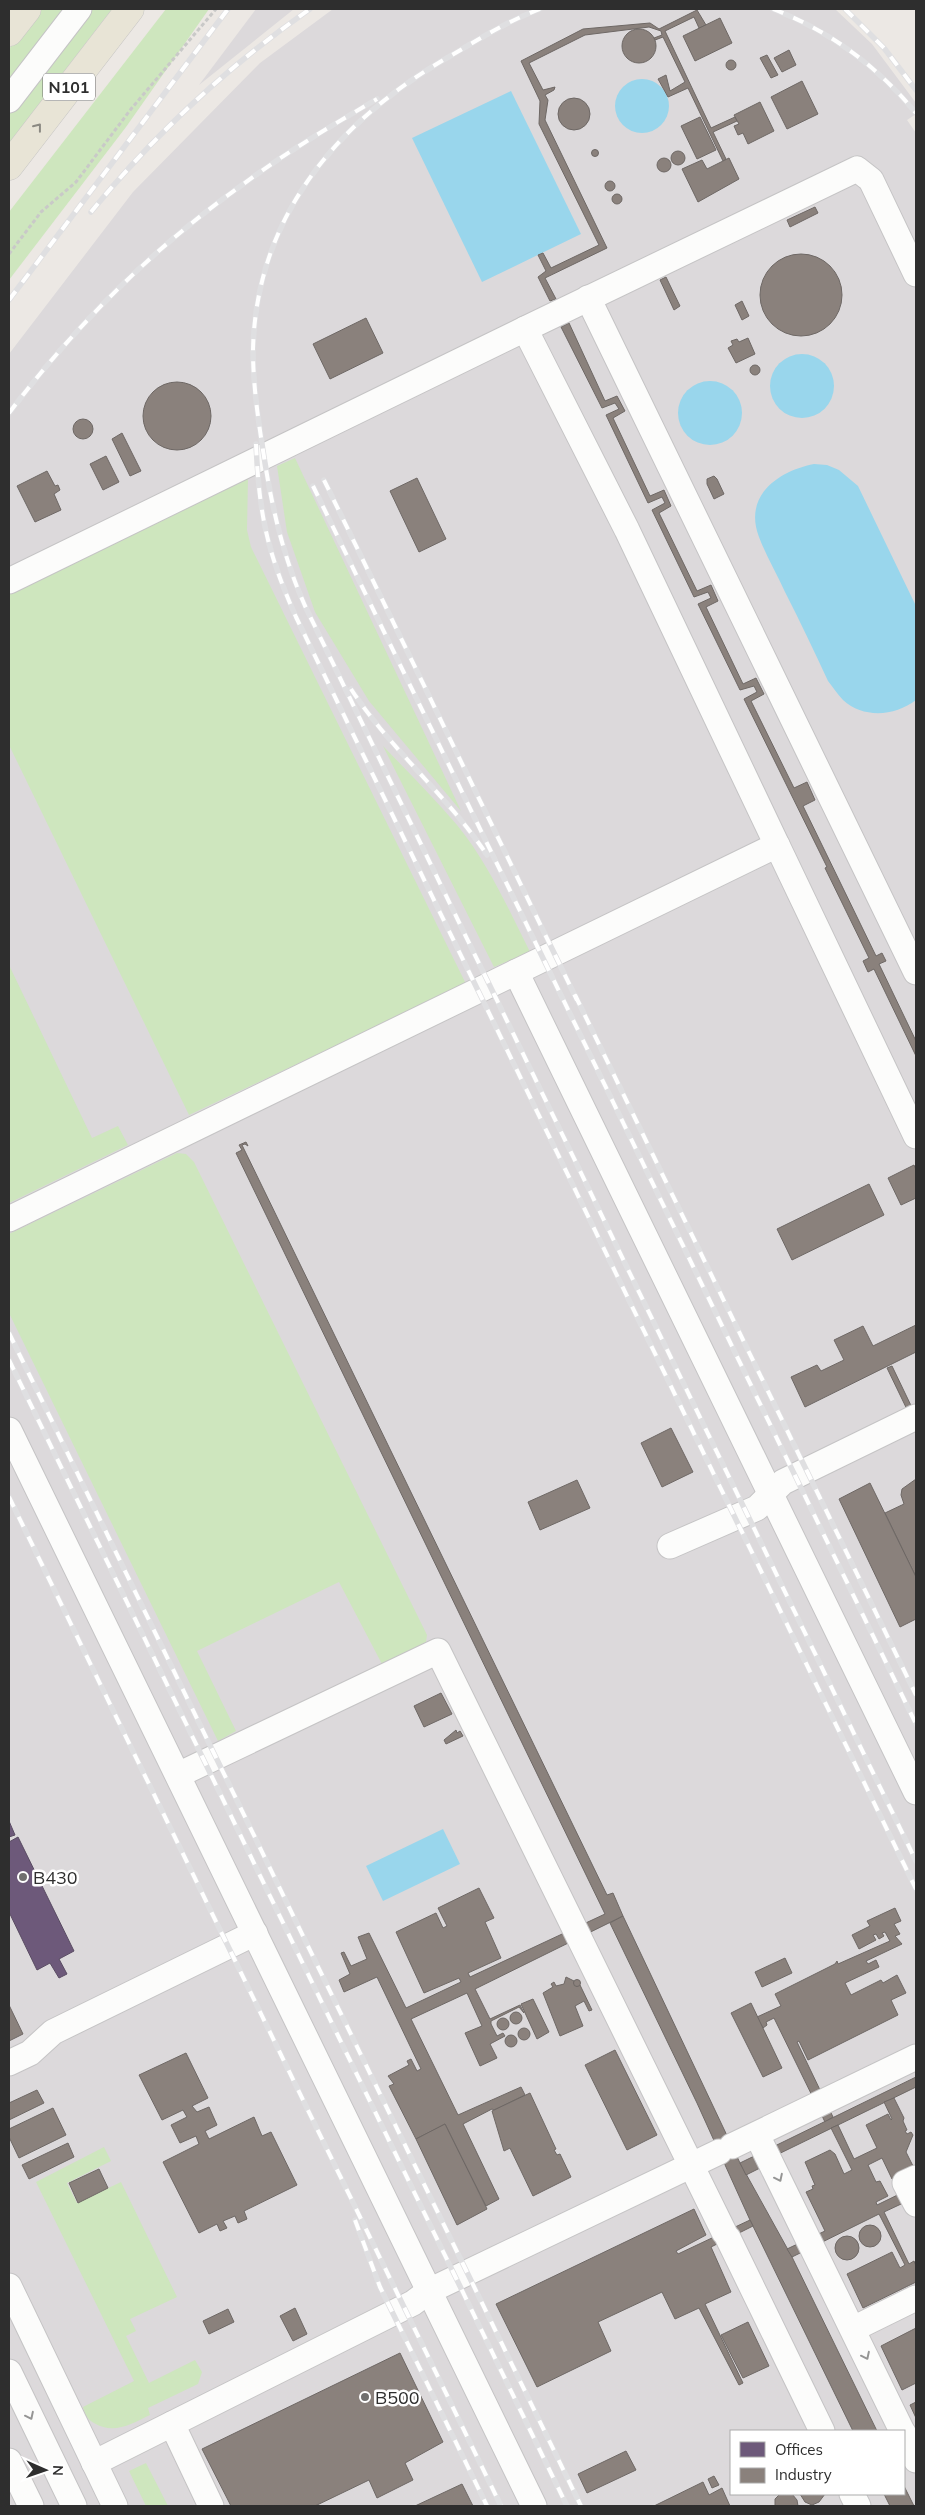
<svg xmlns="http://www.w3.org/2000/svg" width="925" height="2515" font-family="Mulish,sans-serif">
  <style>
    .industrial { fill: #dcd9db; fill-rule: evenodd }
    .green { fill: #cee6be }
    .water { fill: #99d6ec }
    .offices { fill: #6d597a; stroke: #5a4c63 }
    .industry { fill: #8a817c; stroke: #6e6865 }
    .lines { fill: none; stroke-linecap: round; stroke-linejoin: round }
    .minor-casing { stroke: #c5c4c5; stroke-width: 27 }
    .major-casing { stroke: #c6c5c4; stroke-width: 29 }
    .path { stroke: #c9c9c8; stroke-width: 3; stroke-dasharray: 4 2.5; stroke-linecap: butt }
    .minor { stroke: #fcfcfb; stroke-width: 25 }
    .major { stroke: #e8e4d6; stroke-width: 28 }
    .rail-casing { stroke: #dfdfe1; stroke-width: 5.5 }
    .rail { stroke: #fff; stroke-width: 4; stroke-dasharray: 11; stroke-linecap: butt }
    .oneway { stroke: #8b8982 }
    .oneway2 { stroke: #959594 }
    .poi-dot { fill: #706f6e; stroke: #fff; stroke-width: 2 }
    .labels { text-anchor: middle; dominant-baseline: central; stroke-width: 5; stroke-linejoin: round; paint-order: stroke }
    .shield { fill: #fff; stroke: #6d6d6d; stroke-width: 1 }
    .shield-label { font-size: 16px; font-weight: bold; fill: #2e2e2e }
    .poi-label { font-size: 18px; fill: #2e2e2e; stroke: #fff; text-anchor: start }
  </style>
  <rect width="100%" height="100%" fill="#ece8e4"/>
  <g class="industrial">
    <path d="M256,9H294L199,85Z"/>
    <path d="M333,9H835L872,44L916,103V114L907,120L916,133V2506H9V354L133,192L260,63ZM731,2431H904V2494H731Z"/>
  </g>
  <g class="green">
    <path d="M40,9H64L9,81V49Z"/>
    <path d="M90,9H112L9,143V114Z"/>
    <path d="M166,9H209L126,127L9,280V212Z"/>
    <path d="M295,458L461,811L369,701L315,612L287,532L277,466Z"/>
    <path d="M248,478L247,530L251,547L466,984L189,1115L9,745V594Z"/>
    <path d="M383,746C408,772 434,798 457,825C488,863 508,908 530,952L494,967Z"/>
    <path d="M9,965L92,1138L118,1126L128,1145L9,1203Z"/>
    <path d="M177,1153L186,1154L194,1162L427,1635L426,1642L420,1648L383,1666L339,1582L197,1651L236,1731L218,1741L9,1313V1234Z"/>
    <path d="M104,2147L111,2161L67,2183L77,2203L121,2182L177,2297L130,2319L136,2331L126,2336L149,2383L195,2360L202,2372L198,2384L148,2408L150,2415C131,2424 114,2435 94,2423C87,2419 85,2415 83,2407L134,2381L36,2182Z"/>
    <path d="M146,2463L168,2506H146L129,2471Z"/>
  </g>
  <g class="water">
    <circle cx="642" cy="106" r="27"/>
    <path d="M511,91L581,234L482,282L412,138Z"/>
    <circle cx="802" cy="386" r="32"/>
    <circle cx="710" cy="413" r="32"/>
    <path d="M814,464L827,465L839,470L858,486L916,606V700C895,716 864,719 843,700C837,694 833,687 828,681C814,651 800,621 785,592C777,574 766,556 759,537C743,495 779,471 814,464Z"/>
    <path d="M443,1829L460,1864L383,1901L366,1866Z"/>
  </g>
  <g class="offices">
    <path d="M9,1821L15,1835L9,1837Z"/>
    <path d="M18,1837L74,1951L59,1959L67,1974L59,1978L50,1963L37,1970L9,1912V1842Z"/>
  </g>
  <g class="industry">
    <path d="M697,10L706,25L699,28L694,17L665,31L711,128L735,117L737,121L713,132L726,159L723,161L688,88L668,97L658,79L666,75L670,91L685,82L663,37L655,40L654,38L662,35L661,31L649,27L585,35L529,63L543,90L555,87L554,90L545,95L548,100L545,120L607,248L545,278L556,299L550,301L538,277L546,271L538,255L543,253L551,268L599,245L539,124L540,101L521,61L583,29L650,23L659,29Z"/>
    <path d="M720,18L732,43L695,61L683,36Z"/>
    <circle cx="639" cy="46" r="17"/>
    <path d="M789,50L796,65L782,72L774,58Z"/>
    <path d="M767,55L778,75L771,78L760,58Z"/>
    <circle cx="731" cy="65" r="5"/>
    <path d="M802,81L818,114L787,129L771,97Z"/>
    <circle cx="574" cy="114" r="16"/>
    <path d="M760,102L774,131L748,144L743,133L738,135L734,126L739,124L734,115Z"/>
    <path d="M700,117L716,150L697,159L681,126Z"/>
    <circle cx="595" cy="153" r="3.5"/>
    <circle cx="678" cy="158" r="7"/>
    <path d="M729,158L739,179L698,202L682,169L702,160L707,169Z"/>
    <circle cx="664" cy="165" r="7"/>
    <circle cx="610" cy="186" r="5"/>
    <circle cx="617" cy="199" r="5"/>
    <path d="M815,207L818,213L790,227L787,220Z"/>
    <circle cx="801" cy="295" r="41"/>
    <path d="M666,277L680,306L674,310L660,280Z"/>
    <path d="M742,301L749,316L742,320L735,305Z"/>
    <path d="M366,318L383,353L330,379L313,344Z"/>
    <path d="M569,323L605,401L617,396L625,411L613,418L650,496L664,490L671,506L659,513L697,591L711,585L718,601L706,607L743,684L756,678L764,694L751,701L794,788L807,782L815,800L803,806L876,956L882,953L886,961L879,964L916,1041V1056L874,969L868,972L863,961L869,958L825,868L827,867L744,699L757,692L754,686L740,690L698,604L711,598L708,592L694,597L652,510L665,503L662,497L648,503L606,415L619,409L615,403L602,408L561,327Z"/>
    <path d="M748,338L755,354L736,363L728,348L733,345L731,341L737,339L739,342Z"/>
    <circle cx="755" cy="370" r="5"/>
    <circle cx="177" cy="416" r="34"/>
    <circle cx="83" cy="429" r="10"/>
    <path d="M122,433L141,471L130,476L112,439Z"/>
    <path d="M106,456L119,482L103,490L90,464Z"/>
    <path d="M47,471L55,486L58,485L60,490L54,494L61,510L35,522L17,486Z"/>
    <path d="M714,476L717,479L724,494L714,499L707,484V479Z"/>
    <path d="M417,478L446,539L419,552L390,491Z"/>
    <path d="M246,1142L248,1146L245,1144L242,1145L607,1895L613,1893L623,1916L475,1989L490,2019L520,2005L524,2013L519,2007L491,2021V2024L497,2036L503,2033L505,2036L490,2044L497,2058L480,2066L465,2033L482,2026L467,1993L411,2019L458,2115L521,2087L525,2095L494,2110L492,2109L463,2124L499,2199L486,2206L445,2124L416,2139L389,2086L394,2084L388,2076L409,2065L407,2061L411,2059L417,2071L421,2069L377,1977L344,1992L339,1980L350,1974L341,1953L344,1952L351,1966L367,1959L358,1937L369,1933L406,2008L461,1982L459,1978L424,1993L396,1932L436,1913L443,1928L447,1926L438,1908L479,1888L494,1918L485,1922L501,1958L468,1973L470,1977L605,1914L236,1153L242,1150L239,1145Z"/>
    <path d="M914,1165L916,1170V1198L901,1205L888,1178Z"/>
    <path d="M869,1184L884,1215L792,1260L777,1229Z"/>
    <path d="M916,1325V1352L805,1407L791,1377L817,1365L821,1371L844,1360L834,1340L863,1326L873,1346Z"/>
    <path d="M892,1366L916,1416V1428L887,1368Z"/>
    <path d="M671,1428L693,1472L662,1487L641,1443Z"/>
    <path d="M916,1479V1577L885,1513L904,1504L901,1495L902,1489Z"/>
    <path d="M577,1480L590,1508L540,1530L528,1502Z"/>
    <path d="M870,1483L916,1577V1619L900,1627L839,1499Z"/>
    <path d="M441,1693L452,1714L424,1727L414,1706Z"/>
    <path d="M456,1730L457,1733L460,1731L463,1736L446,1744L444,1740Z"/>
    <path d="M895,1908L901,1921L894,1924L900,1934L895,1936L902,1944L866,1961L868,1964L876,1960L879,1967L845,1983L851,1995L881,1980L883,1983L897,1975L906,1993L891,2000L898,2015L808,2060L799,2041L797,2042L833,2117L825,2122L774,2018L766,2022L767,2025L763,2028L757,2017L781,2006L775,1994L835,1964L837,1961L838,1964L890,1941L885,1932L882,1933L884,1936L879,1939L876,1934L873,1935L876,1940L859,1949L852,1935L870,1926L867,1921Z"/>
    <path d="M623,1916L740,2163L792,2257L877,2431H853L750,2220L697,2103L610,1923Z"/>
    <path d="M785,1958L792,1973L762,1987L755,1972Z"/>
    <path d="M566,1977L574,1981L576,1986L580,1985L592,2010L589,2011L584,2001L575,2006L583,2026L560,2036L543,1993L553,1987L551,1984L554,1982L556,1986L564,1984Z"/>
    <circle cx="577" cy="1983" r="3.5"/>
    <path d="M533,1999L549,2032L537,2039L521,2004Z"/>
    <path d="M751,2003L782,2068L763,2077L731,2013Z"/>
    <path d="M9,2005L23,2034L9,2041Z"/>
    <circle cx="516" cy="2018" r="6"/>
    <circle cx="503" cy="2024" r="6"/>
    <circle cx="524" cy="2034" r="6"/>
    <circle cx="511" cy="2041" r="6"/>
    <path d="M615,2050L657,2135L627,2150L585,2065Z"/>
    <path d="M186,2053L208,2098L192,2106L197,2112L209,2107L217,2125L205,2131L209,2139L254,2117L262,2136L271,2132L297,2185L244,2211L247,2219L238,2223L235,2216L223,2221L227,2228L220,2231L217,2224L199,2233L163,2162L199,2144L196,2136L180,2143L171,2125L187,2117L183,2110L162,2120L139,2075Z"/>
    <path d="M916,2077V2087L758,2164L760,2168L746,2175L740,2163Z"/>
    <path d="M37,2090L44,2103L9,2120V2103Z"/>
    <path d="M530,2093L556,2149L554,2150L557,2155L560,2154L571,2177L533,2196L510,2148L504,2151L492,2111Z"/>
    <path d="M894,2098L904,2118L903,2121L907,2130L905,2131L907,2134L911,2132L913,2135L906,2152L914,2168L892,2179L882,2158L868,2165L876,2182L880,2181L888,2196L876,2202L877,2205L916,2186V2197L884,2212L909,2264L914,2261L916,2266V2282L863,2308L847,2274L892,2252L900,2268L905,2265L879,2214L792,2257L787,2249L825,2231L806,2192L813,2189L812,2186L815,2185L805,2162L830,2150L835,2154L844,2174L852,2170L831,2128L838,2125L854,2159L877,2148L866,2125L888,2114L891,2120L892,2119L884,2102Z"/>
    <path d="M53,2108L66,2135L19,2158L9,2137V2129Z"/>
    <path d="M445,2124L487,2209L457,2225L416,2139Z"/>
    <path d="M68,2143L74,2157L29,2179L22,2165Z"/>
    <path d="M99,2169L108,2188L78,2203L69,2183Z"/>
    <path d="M694,2209L706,2235L676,2251L678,2254L750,2220L753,2226L711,2247L731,2292L705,2304L743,2383L739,2385L699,2308L675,2319L662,2292L598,2322L611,2351L537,2387L496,2304Z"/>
    <circle cx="870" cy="2236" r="11"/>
    <circle cx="847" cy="2248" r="12"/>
    <path d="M295,2308L307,2334L293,2341L280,2316Z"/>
    <path d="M228,2309L234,2322L209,2334L203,2321Z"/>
    <path d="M748,2322L769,2366L743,2378L721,2335Z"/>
    <path d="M916,2328V2383L902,2390L881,2346Z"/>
    <path d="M400,2353L443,2442L405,2463L413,2480L377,2498L369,2480L315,2506H231L202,2449Z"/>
    <path d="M916,2402V2418L910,2405Z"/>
    <path d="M626,2451L636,2470L587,2493L578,2474Z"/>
    <path d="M714,2476L719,2485L712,2488L708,2479Z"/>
    <path d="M703,2482L709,2495L722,2488L730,2506H654Z"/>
    <path d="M462,2484L473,2506H415Z"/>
    <path d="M904,2486L914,2506H890L884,2494H904Z"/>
    <path d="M780,2494H792L797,2500L798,2506H775V2499Z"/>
    <path d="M800,2494H825L819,2502L812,2505L805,2502Z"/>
  </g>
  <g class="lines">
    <defs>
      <g id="minor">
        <path d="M9,100L79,9"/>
        <path d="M588,298L916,972"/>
        <path d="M525,329L857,169L871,180L916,274"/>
        <path d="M9,581L525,329L627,530L777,845L9,1219"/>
        <path d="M777,845L916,1136"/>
        <path d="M516,972L916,1792"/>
        <path d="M9,1430L534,2506"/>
        <path d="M670,1546L757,1508L783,1482L916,1417"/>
        <path d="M178,1775L438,1651L724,2232"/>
        <path d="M9,2063L30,2053L53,2032L255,1933"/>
        <path d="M757,2135L902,2431"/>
        <path d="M732,2146L916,2057"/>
        <path d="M916,2178L905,2183L916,2204"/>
        <path d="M728,2238L822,2431"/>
        <path d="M9,2286L115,2506"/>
        <path d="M853,2329L916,2298"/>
        <path d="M9,2372L74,2506"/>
        <path d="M172,2424L211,2506"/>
        <path d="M904,2434L916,2460"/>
        <path d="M9,2461L31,2506"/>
        <path d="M94,2463L413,2303L429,2291L719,2152"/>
        <path d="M852,2494L858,2506"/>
      </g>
      <g id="major">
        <path d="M9,32L27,9"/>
        <path d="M9,166L130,9"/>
      </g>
    </defs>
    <use href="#minor" class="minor-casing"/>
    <use href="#major" class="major-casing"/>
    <path class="path" d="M9,254L41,212L76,182L131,109L216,9"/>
    <use href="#minor" class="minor"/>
    <use href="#major" class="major"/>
    <defs>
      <g id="rail">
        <path d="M540,9C505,22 473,43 440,62C333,126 256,220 253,350C253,388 259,425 265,463C273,513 285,562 306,608L916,1861"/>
        <path d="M773,9C830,31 877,66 916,113"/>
        <path d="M845,9L884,48L916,90"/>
        <path d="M91,212C154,135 228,66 310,9"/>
        <path d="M9,300L228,9"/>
        <path d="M9,413C75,326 153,248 242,185C285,153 331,126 377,99"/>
        <path d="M256,444C259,514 267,552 296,617L916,1889"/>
        <path d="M324,480L577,1000"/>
        <path d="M313,486L916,1724"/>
        <path d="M351,689C390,749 447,795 487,855"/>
        <path d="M575,995L916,1695"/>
        <path d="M9,1333L581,2506"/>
        <path d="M9,1360L567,2506"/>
        <path d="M9,1497L501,2506"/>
        <path d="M355,2220L380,2287L487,2506"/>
      </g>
    </defs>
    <use href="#rail" class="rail-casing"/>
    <use href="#rail" class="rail"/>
  </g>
  <defs><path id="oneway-chevron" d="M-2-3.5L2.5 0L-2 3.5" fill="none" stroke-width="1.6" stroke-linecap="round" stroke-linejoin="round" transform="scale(1.25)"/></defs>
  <use class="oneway" href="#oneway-chevron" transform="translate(38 127) rotate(-52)"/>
  <g class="oneway2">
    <use href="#oneway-chevron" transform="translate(779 2178) rotate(64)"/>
    <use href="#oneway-chevron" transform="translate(866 2356) rotate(64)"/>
    <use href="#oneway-chevron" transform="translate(30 2416) rotate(64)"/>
  </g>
  <g class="poi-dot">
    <circle cx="23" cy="1877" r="5"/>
    <circle cx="365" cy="2397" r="5"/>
  </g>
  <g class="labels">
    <rect class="shield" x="43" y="73.5" width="52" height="27" rx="4"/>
    <g class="shield-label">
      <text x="69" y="87">N101</text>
    </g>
    <g class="poi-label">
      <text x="33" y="1877">B430</text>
      <text x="375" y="2397">B500</text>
    </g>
  </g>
  <rect width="925" height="2515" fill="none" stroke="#2e2e2e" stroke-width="20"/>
  <rect x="730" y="2430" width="175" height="65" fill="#ffffff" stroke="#ababab"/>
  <rect x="740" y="2442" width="25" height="15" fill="#6d597a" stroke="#ababab"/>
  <text x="775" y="2455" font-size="15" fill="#2e2e2e">Offices</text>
  <rect x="740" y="2468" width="25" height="15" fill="#8a817c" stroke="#ababab"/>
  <text x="775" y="2480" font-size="15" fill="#2e2e2e">Industry</text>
  <g transform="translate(45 2470) rotate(92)" stroke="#ffffff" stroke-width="4" paint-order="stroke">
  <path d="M0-4L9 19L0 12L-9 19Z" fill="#2e2e2e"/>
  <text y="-8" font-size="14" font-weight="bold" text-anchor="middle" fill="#2e2e2e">N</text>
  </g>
</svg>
